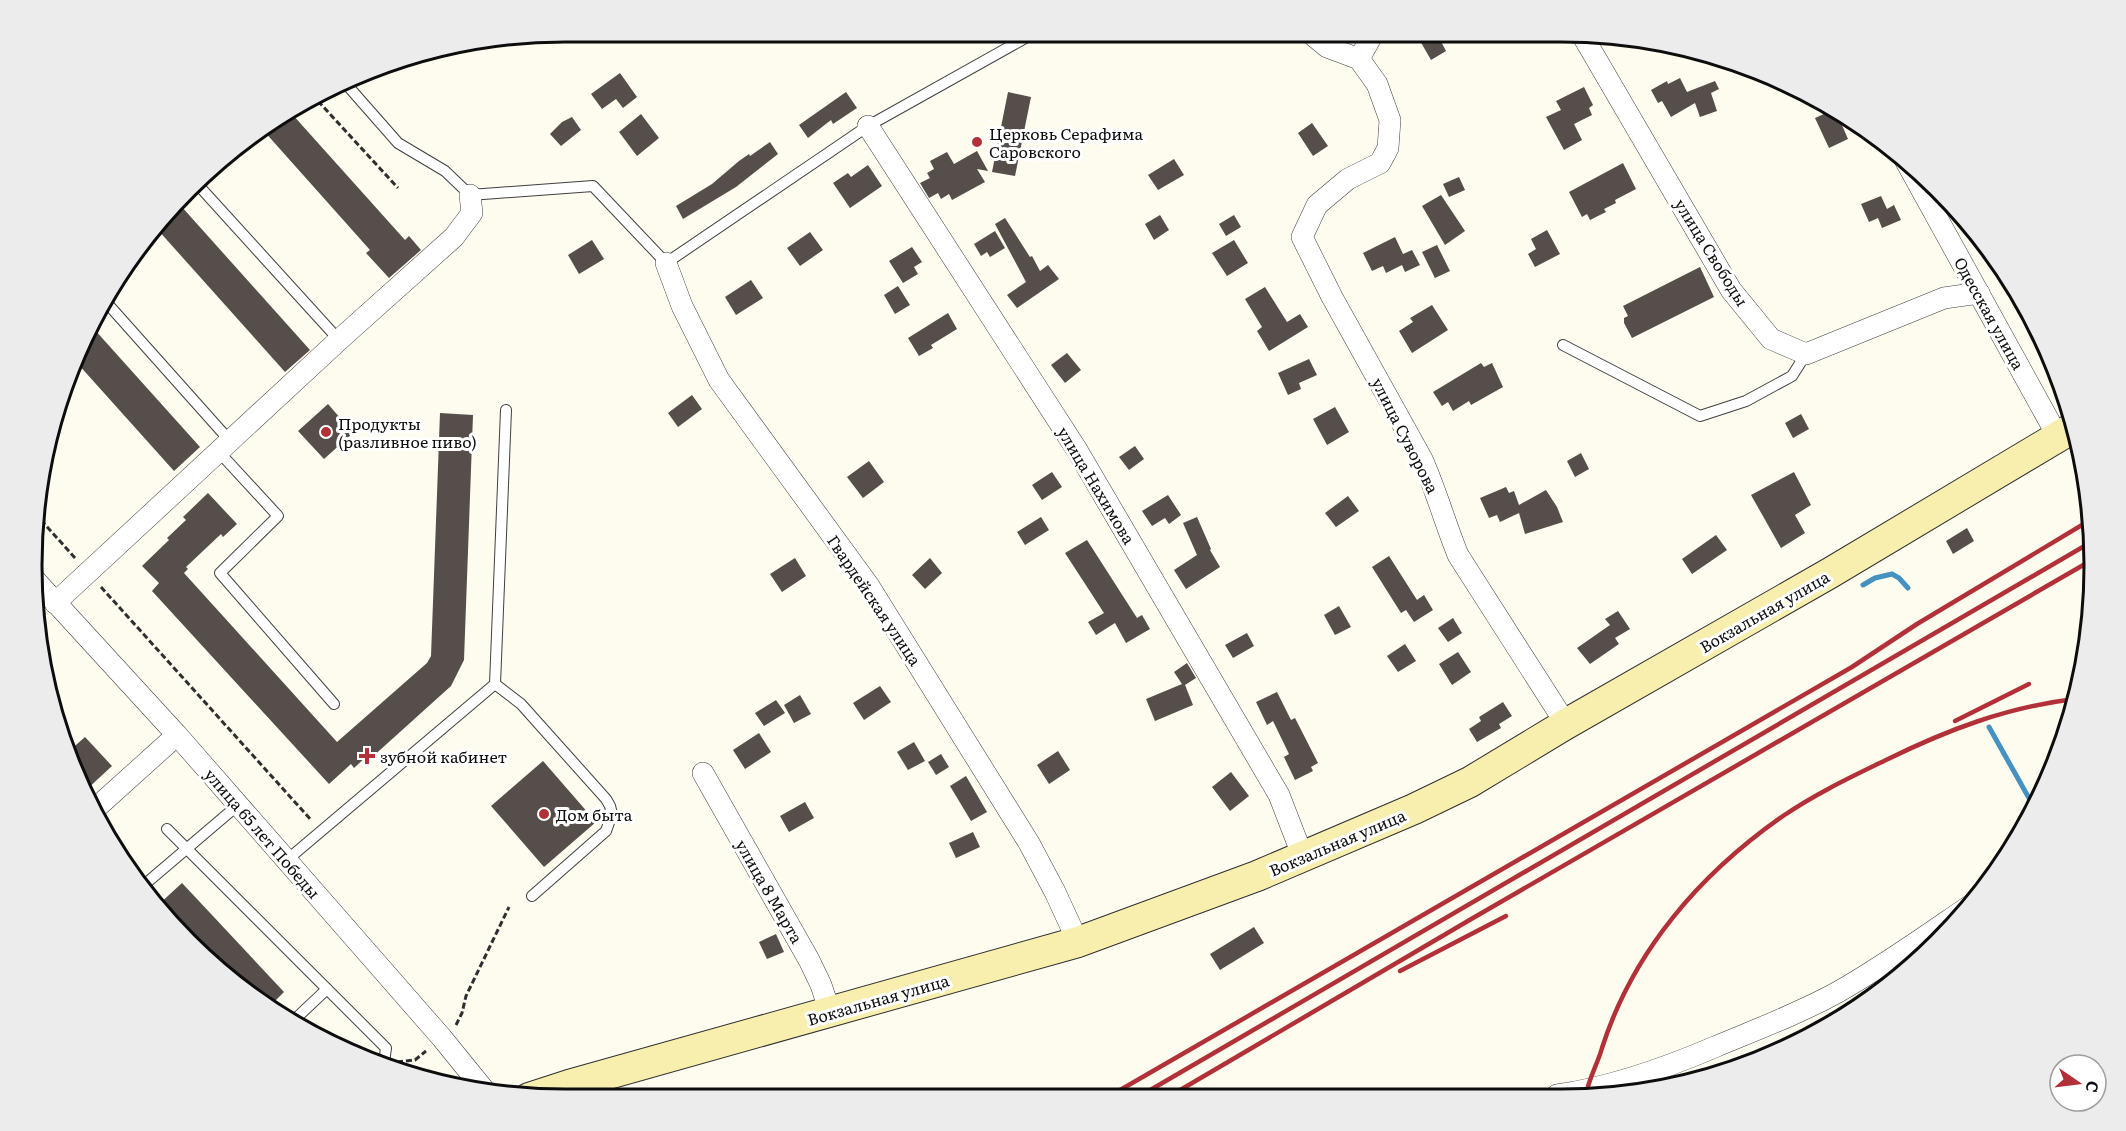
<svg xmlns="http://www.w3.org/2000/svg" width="2126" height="1131" font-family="Literata,serif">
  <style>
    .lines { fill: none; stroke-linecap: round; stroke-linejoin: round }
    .stream { stroke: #4591c2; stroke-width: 5 }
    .building { fill: #554e4b }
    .lane-casing { stroke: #404040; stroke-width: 12 }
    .street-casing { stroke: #404040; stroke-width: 22 }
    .secondary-casing { stroke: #2f2f2f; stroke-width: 32 }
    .path { stroke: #2f2f2f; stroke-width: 3; stroke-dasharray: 6 3; stroke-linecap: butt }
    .lane { stroke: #fff; stroke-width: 10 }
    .street { stroke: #fff; stroke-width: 21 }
    .secondary { stroke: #f8efaf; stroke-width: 30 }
    .rail { stroke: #b23138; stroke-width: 4.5 }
    .poi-dot { fill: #b23138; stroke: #fff; stroke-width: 2 }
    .labels { text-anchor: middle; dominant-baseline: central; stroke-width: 6; stroke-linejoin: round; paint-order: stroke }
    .poi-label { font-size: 16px; fill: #0d0d0d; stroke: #fff; text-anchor: start }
    .street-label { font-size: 16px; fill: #0d0d0d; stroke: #fff }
    .rim { fill: none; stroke: #0d0d0d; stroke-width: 3 }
  </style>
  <rect width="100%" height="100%" fill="#fefbef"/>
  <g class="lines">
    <g class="stream">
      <path d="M1863,585L1875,578L1892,574L1899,578L1908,588"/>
      <path d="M1989,727L2034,807"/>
    </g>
  </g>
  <g class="building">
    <path d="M1415,32H1436L1446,51L1431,60Z"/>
    <path d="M620,73L637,97L623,108L616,99L602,109L591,94Z"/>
    <path d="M1680,78L1687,92L1715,81L1719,89L1711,93L1717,111L1700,117L1695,103L1671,117L1662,101L1658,103L1651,90L1667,81L1668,84Z"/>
    <path d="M1584,87L1593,105L1589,108L1592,115L1574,124L1582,140L1564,150L1546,117L1561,110L1556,101Z"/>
    <path d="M846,92L857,108L833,124L831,120L808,138L799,125Z"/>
    <path d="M1008,92L1031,97L1015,176L992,172Z"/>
    <path d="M1835,109L1848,139L1829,148L1815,118Z"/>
    <path d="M292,114L405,240L409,236L421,250L389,278L366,253L370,250L263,130Z"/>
    <path d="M641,114L659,138L637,156L619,132Z"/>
    <path d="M572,117L581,130L561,146L550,134L562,122Z"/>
    <path d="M1312,123L1328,146L1313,156L1298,133Z"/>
    <path d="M770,142L778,154L736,187L683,219L676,206L712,184L739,161L749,154L750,156Z"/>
    <path d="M977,151L988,171L977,169L985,182L952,200L949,194L941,199L938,193L929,198L920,183L930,178L927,173L934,169L930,161L947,152L954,164Z"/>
    <path d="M1174,159L1184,175L1158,190L1148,175Z"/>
    <path d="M1623,163L1636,189L1615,200L1616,203L1604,209L1606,212L1590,220L1587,214L1582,217L1569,192Z"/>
    <path d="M868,165L882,186L850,208L833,183L848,173L851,177Z"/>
    <path d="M1459,177L1465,190L1449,197L1443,184Z"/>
    <path d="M1441,195L1465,231L1445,245L1422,206Z"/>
    <path d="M1881,196L1887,209L1894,205L1901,220L1882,228L1878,218L1869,222L1861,204Z"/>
    <path d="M181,206L310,350L285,372L158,230Z"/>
    <path d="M1160,215L1169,230L1154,240L1145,224Z"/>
    <path d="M1234,215L1241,227L1226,236L1219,224Z"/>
    <path d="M1005,218L1030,257L1032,256L1040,271L1048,265L1059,279L1017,308L1007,295L1026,282L995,224Z"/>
    <path d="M1547,230L1560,254L1535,267L1528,254L1536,249L1531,239Z"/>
    <path d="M995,231L1005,248L990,257L987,252L981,256L974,244Z"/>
    <path d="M810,232L823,250L800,266L787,248Z"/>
    <path d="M1395,237L1403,254L1412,250L1420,265L1405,272L1402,265L1386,273L1383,266L1372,271L1363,253Z"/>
    <path d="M592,240L604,259L579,274L568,255Z"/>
    <path d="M1234,240L1248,263L1227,276L1212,253Z"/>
    <path d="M1437,245L1450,271L1435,278L1422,252Z"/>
    <path d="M912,247L922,262L914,267L918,274L903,283L889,261Z"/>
    <path d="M1700,267L1714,297L1632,338L1624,323V318L1628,316L1623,306Z"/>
    <path d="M751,280L763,298L736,315L725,297Z"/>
    <path d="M898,286L910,305L895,314L884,295Z"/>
    <path d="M1265,287L1287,322L1300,314L1308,327L1269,351L1257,331L1262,327L1245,299Z"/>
    <path d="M1432,305L1448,330L1412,353L1399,331L1413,322L1410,318Z"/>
    <path d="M948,313L957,329L931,345L933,348L919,356L908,338Z"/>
    <path d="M94,329L200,447L174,471L78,364Z"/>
    <path d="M1067,353L1081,370L1065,383L1051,365Z"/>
    <path d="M1309,359L1317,375L1299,383L1301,389L1288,395L1278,373Z"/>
    <path d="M1481,363L1484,367L1492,363L1503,387L1471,405L1469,401L1453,411L1448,402L1442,406L1433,392Z"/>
    <path d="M692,395L702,409L678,427L668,413Z"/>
    <path d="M328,404L353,433L324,459L298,431Z"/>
    <path d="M1335,407L1349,432L1327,445L1313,419Z"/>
    <path d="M440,413L473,415L464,660L451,686L370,759L367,756L354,768L351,764L329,784L152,591L159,583L142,566L169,540L167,538L186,520L183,517L208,493L237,524L223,537L221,534L186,567L188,569L184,573L337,742L427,663L431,656Z"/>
    <path d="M1801,414L1809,429L1793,438L1785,423Z"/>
    <path d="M1135,446L1144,459L1129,470L1119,457Z"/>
    <path d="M1581,453L1589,469L1575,477L1567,461Z"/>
    <path d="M869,461L884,482L863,498L847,477Z"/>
    <path d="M1052,472L1062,487L1042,500L1032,485Z"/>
    <path d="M1794,472L1811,505L1795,515L1805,533L1781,548L1751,495Z"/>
    <path d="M1506,487L1509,493L1514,491L1519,505L1546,490L1557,507L1563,522L1525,534L1519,513L1500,522L1497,515L1489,518L1480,498Z"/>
    <path d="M1168,495L1181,515L1169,524L1165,518L1152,526L1142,511Z"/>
    <path d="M1348,496L1359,511L1336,527L1325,513Z"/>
    <path d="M1041,517L1049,530L1025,545L1017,532Z"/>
    <path d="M1197,517L1211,549L1210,550L1220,567L1186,589L1174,570L1197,555L1183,523Z"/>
    <path d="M1967,528L1974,541L1953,554L1946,541Z"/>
    <path d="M1716,535L1727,550L1692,574L1682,559Z"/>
    <path d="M1087,540L1137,618L1142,615L1150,629L1126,643L1115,623L1096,635L1088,622L1104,613L1065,553Z"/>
    <path d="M1389,556L1417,600L1424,595L1433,610L1414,622L1406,610L1401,613L1372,567Z"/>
    <path d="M795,558L806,576L782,592L770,574Z"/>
    <path d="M930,558L942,573L925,589L912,575Z"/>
    <path d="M1339,606L1351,627L1335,635L1324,615Z"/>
    <path d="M1618,611L1630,629L1615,638L1619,644L1590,664L1577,648L1610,625L1605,619Z"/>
    <path d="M1453,618L1462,633L1448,642L1438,628Z"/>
    <path d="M1247,633L1254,646L1233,658L1225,645Z"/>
    <path d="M1405,644L1416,661L1398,672L1387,656Z"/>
    <path d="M1458,652L1471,672L1452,685L1439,664Z"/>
    <path d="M1187,663L1196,678L1185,685L1193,705L1155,721L1146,699L1182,684L1174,672Z"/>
    <path d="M880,686L891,702L864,720L853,703Z"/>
    <path d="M1277,692L1291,720L1295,718L1318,763L1311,767L1313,771L1295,780L1284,757L1289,754L1273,721L1267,725L1256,702Z"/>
    <path d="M800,695L811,714L794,723L784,705Z"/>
    <path d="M776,700L785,713L764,726L755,713Z"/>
    <path d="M1503,702L1512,716L1499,724L1501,728L1477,742L1469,729L1481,721L1479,717Z"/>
    <path d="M759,733L771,752L745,769L733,750Z"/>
    <path d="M85,737L112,766L85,791L72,770L68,752Z"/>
    <path d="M914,742L925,761L908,770L897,752Z"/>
    <path d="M1058,751L1070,770L1049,784L1037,765Z"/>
    <path d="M941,754L949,767L936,775L928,762Z"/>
    <path d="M543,761L596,822L544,867L491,806Z"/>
    <path d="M1231,772L1249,796L1230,811L1212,787Z"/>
    <path d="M966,776L987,812L971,821L950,786Z"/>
    <path d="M805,802L814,818L789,832L780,816Z"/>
    <path d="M973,832L980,847L956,858L949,843Z"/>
    <path d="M182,883L284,992L271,1005L164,918L157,906Z"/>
    <path d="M1254,927L1264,943L1220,970L1210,954Z"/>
    <path d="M776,934L784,952L767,959L759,942Z"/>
  </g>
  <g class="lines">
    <defs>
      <g id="lane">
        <path d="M347,85L398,143L445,171L470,195L593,186L666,263L868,126L1036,32"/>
        <path d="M199,186L339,340"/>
        <path d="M106,302L230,441"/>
        <path d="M1563,345L1700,416L1746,401L1792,376L1806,354"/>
        <path d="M219,452L278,516L220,573L334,704"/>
        <path d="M495,684L521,704L606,799L610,806L612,814L606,831L532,896"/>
        <path d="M167,829L386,1048L384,1063"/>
        <path d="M287,860L495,684L506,410"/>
        <path d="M144,885L238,805"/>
        <path d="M292,1022L327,989"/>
      </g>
      <g id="street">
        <path d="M1309,32L1327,47L1359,59L1377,84L1390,120L1388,148L1380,163L1348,179L1317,205L1302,237L1332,297L1422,459C1436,490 1445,523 1458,555L1566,724"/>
        <path d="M1581,33L1731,290L1771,339L1806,354L1944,298L1979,293"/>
        <path d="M1359,59L1374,32"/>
        <path d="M868,126L1077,450L1279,795L1303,857"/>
        <path d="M1904,158L2058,437"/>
        <path d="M666,263L682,306L719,380L869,586L1029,843L1055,892L1078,942"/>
        <path d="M35,580L177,735L442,1038L485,1091"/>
        <path d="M55,603L339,340L454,237L472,213L470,195"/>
        <path d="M703,773L809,960L821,985L830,1012"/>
        <path d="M96,808L177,735"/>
        <path d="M1557,1095C1613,1087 1666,1068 1717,1046C1758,1029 1800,1013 1838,992C1884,966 1927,935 1971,905"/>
      </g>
      <path id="secondary" d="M529,1098L569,1085L1078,942L1257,876L1414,809L1470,782L1566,724L1830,573L2076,426"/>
    </defs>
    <use href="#lane" class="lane-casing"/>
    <use href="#street" class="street-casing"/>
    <use href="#secondary" class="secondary-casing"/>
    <g class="path">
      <path d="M318,101L398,188"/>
      <path d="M41,520L75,558"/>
      <path d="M101,587L312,821"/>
      <path d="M456,1025L462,1013L466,996L509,907"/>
      <path d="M397,1062L415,1060L426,1051"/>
    </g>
    <use href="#lane" class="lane"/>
    <use href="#street" class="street"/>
    <use href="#secondary" class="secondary"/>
    <g class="rail">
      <path d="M1955,721L2029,684"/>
      <path d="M1400,971L1506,916"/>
      <path d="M1586,1095C1588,1080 1598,1063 1602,1048C1633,951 1700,874 1783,816C1815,794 1851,777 1886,760C1947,730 2007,707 2075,699"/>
      <path d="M1140,1096L2093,541"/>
      <path d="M1170,1096L1473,918L2092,560"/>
      <path d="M1108,1097L1852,667L1917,624L2092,519"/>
    </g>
  </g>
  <g class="poi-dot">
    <circle cx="977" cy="142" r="6"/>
    <circle cx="326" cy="432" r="6"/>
    <path d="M364 747h6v6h6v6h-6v6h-6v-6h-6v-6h6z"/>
    <circle cx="544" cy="814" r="6"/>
  </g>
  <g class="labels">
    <g class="poi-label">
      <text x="989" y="133">Церковь Серафима<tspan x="989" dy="18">Саровского</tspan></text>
      <text x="338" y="423">Продукты<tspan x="338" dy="18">(разливное пиво)</tspan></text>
      <text x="380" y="756">зубной кабинет</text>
      <text x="556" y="814">Дом быта</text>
    </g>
    <g class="street-label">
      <text transform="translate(1712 252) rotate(58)">улица Свободы</text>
      <text transform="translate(1990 313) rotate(61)">Одесская улица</text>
      <text transform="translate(1406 435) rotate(63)">улица Суворова</text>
      <text transform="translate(1097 485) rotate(59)">улица Нахимова</text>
      <text transform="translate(875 600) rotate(56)">Гвардейская улица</text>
      <text transform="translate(1764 611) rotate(-30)">Вокзальная улица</text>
      <text transform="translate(263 833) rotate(49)">улица 65 лет Победы</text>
      <text transform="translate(1337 842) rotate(-23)">Вокзальная улица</text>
      <text transform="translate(770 891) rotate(60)">улица 8 Марта</text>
      <text transform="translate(878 999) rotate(-16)">Вокзальная улица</text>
    </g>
  </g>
  <path d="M0 0H2126V1131H0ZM565 42H1561A523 523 0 0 1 2084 565V566A523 523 0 0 1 1561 1089H565A523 523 0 0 1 42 566V565A523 523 0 0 1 565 42Z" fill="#ececec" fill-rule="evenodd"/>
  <path class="rim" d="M565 42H1561A523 523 0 0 1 2084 565V566A523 523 0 0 1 1561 1089H565A523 523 0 0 1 42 566V565A523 523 0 0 1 565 42Z"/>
  <g transform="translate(2078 1083) rotate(104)"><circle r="28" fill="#ffffff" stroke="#9e9e9e" stroke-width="1.5"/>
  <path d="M0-4.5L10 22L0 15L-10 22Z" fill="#b23138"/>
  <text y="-9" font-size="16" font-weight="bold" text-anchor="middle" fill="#0d0d0d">С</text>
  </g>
</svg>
